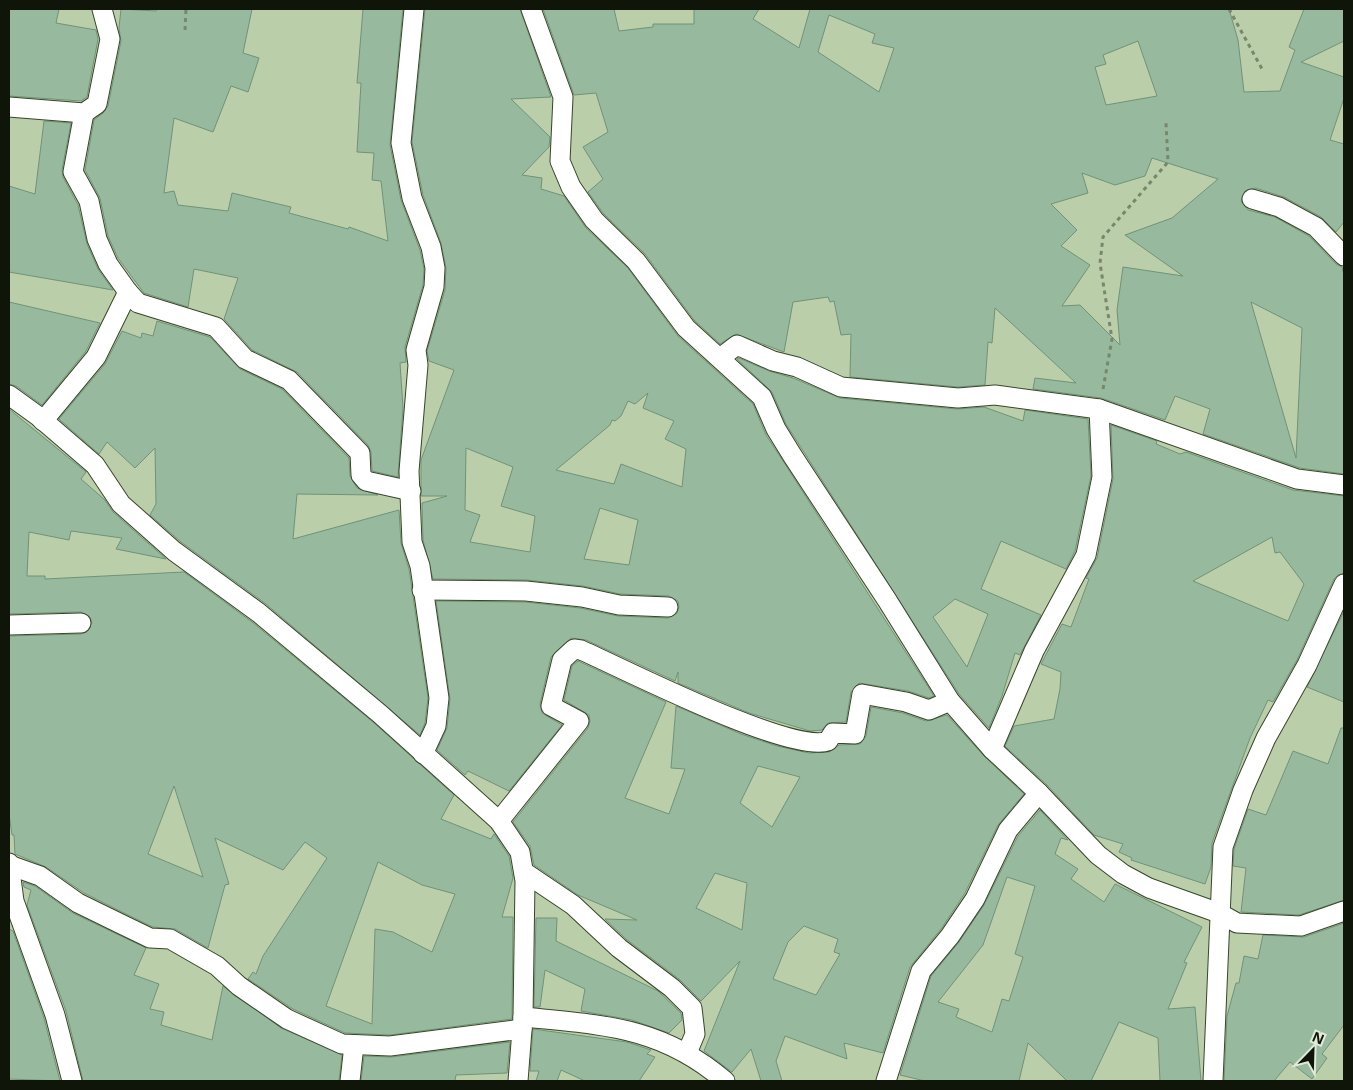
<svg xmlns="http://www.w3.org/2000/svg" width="1353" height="1090" font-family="'Noto Sans',sans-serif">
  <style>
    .building { fill: #97ba9e; stroke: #719278; fill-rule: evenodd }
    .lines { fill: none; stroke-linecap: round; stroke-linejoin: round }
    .minor-casing { stroke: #374728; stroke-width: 21 }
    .path { stroke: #78876b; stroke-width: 3; stroke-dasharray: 4 4; stroke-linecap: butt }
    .minor { stroke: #fff; stroke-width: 19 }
  </style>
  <rect width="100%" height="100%" fill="#bacea9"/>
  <g class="building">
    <path d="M9,9H59L56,23L96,30L98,39L87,97L81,101L9,96Z"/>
    <path d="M121,9L156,11L157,9H252L243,53L259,58L248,92L231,86L213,132L174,118L164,193L174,191L178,205L228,211L232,193L291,207L289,213L348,229L349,227L388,241L381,181L372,180L374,153L357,152L361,83H357L363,9H403L390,145L401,200L420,250L424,269L423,285L405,347L406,362L400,363L403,408L398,477L372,471L371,452L368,445L297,372L252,350L224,319L238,278L194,269L188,307L144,293L118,258L108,236L100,198L85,170L94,120L103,113L108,106L121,41L119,28Z"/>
    <path d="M425,9H520L551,97L511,99L550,137L549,147L522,175L542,178L541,189L564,196L586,228L628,268L678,336L753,404L766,435L783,461L934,696L929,698L908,691L859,683L851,692L846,722L828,723L822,730L810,731L749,713L678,683V672L675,681L586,640L571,638L551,657L540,704L542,713L562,725L509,791L468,771L465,775L437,750L447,728L450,699L436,601L525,602L580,608L618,616L668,618L677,613L679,607L678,601L669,596L620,594L583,586L526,580L433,579L423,540L422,503L447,496H421V460L454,370L429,361L427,351L445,290L446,268L441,243L423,195L412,142ZM648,393L643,408L674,421L665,439L686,449L682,487L621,464L614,484L556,470L610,425L612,420L615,421L621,416L628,401L635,404ZM466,448L513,467L501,506L535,516L530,552L470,542L480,515L465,510ZM600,508L638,520L629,565L584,559Z"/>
    <path d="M543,9H614L619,31L653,27V24H694V9H759L753,19L799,48L810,9H1229L1238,40L1244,92L1280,91L1295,50L1289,47L1304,9H1344V41L1301,62L1344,77V98L1330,140L1344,144V222L1336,232L1321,217L1284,197L1255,188L1245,191L1241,201L1248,210L1275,217L1309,236L1336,264L1342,267L1344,275V474L1300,468L1203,434L1210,409L1175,396L1165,420L1101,398L1033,389L1035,378L1076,383L995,308L992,343L988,342L985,385L958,387L850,377L851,334L841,335L834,301L830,302L828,297L793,302L784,352L736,334L720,344L694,320L645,254L603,213L588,192L603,179L583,147L608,132L596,93L574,95ZM829,15L875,34L872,43L894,48L879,92L818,52ZM1138,41L1157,96L1106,105L1095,67L1106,64L1103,55ZM1152,158L1218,179L1172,218L1125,235L1183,276L1123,267L1117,310L1120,345L1080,305L1062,306L1090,265L1061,246L1077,230L1051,204L1088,193L1082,173L1115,185L1145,176ZM1251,302L1302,328L1296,458Z"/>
    <path d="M44,121L71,123L62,170L63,177L78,205L87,244L98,269L113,290L9,272V186L35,194Z"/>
    <path d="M9,302L100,323L86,351L42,405L16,386L9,384Z"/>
    <path d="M157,321L210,337L240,369L282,389L349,458L350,476L357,488L378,495L297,494L293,539L399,510L401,543L409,569L428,698L425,723L420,735L266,604L181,542L150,515L156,504L155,448L135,468L107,442L99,454L59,419L105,364L122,331L141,338L142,333L153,336Z"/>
    <path d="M739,358L769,371L793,378L840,398L957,409L984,407L1023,421L1025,410L1088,419L1091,476L1075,551L1066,569L1001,541L981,589L1041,615L1020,655L1015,653L1002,696L989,728L959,694L802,449L786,424L772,392L737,359ZM955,599L988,614L967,667L933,617Z"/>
    <path d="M9,409L86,472L81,479L105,500L113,512L166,559L116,549L122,538L71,531L69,540L29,532L27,576H45V579L184,572L252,622L373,722L454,795L441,819L491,839L494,834L509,856L513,878L502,917H513L512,1019L390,1035L345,1033L293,1009L248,979L253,972L256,974L263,956L327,858L305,842L283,870L215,838L229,884L225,885L208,948L175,929L153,927L126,914L84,893L46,867L15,854L14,835H12L9,814V636L81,634L87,632L92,623L90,617L81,612L9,614ZM174,786L203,877L148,854ZM378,862L422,885L455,894L432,952L393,932L375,929L372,1024L326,1006Z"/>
    <path d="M1111,425L1157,441L1156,444L1180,454L1186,452L1293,490L1344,496V573L1338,575L1334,579L1297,660L1273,702L1268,700L1250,738L1212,843L1211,867L1205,884L1131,860L1132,858L1119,852L1123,844L1094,835L1047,785L1005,746L1014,726L1054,719L1060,689L1061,672L1041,664L1062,624L1071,627L1089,579L1086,578L1097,558L1113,479ZM1272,537L1275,553L1280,552L1304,584L1288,621L1193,581Z"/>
    <path d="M1344,611V702L1307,687Z"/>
    <path d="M578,661L666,702L625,798L669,814L685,769L671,768L676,706L741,734L777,746L809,753L829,752L839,745L860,744L866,736L871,707L903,713L926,721L947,715L984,756L1024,794L998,825L965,893L941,929L910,967L883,1053L844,1043L847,1059L785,1036L776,1061L782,1081H761L751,1049L732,1072L704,1051L740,961L701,1001L679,979L626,939L605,919L637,920L578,895L534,865L530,846L513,822L588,728L590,721L589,715L564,700L572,666ZM758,766L800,777L772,827L740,803ZM715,873L747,883L742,930L696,908ZM804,926L838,939L834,952L840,954L816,995L773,979L788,942Z"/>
    <path d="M1341,728H1344V900L1299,915L1241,912L1246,868L1233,866L1234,849L1248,809L1266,815L1293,751L1328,764Z"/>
    <path d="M1040,810L1068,840L1061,838L1055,854L1078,869L1071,879L1104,902L1115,884L1202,927L1184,962L1187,963L1168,1009L1195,1007L1201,1081H1160L1158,1038L1119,1022L1091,1081H1067L1028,1043L1019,1081H925L900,1075L931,976L959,942L984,905L1018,836ZM1007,877L1035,886L1015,954L1023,957L1009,1001L1002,999L992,1032L956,1017L959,1009L938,1002L983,945Z"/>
    <path d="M23,882L35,886L73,913L146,948L134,975L159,984L150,1009L164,1012L161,1025L212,1040L223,986L281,1028L342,1055L339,1081H83L66,1011L27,905L31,890L24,887Z"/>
    <path d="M536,918H557L556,941L658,991L681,1013L682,1020L669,1033L632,1020L581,1011L585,989L545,970L540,1007H534Z"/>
    <path d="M1344,923V1025L1322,1054L1327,1058L1312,1079L1290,1062L1274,1081H1224L1227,1016L1236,983H1239L1244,956L1258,959L1263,935L1304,937Z"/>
    <path d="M9,929L13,931L44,1018L60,1081L9,1079Z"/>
    <path d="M533,1029L627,1042L651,1050L647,1054L655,1057L639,1081H585L561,1070L557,1081H536L539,1071H530Z"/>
    <path d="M510,1042L507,1073L456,1075L455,1081H361L364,1056L391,1057Z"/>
  </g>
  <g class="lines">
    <defs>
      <g id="minor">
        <path d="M414,9L401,143L412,198L431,247L435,268L434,287L416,350L418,365L409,471L412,542L420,566L439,698L436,726L423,754"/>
        <path d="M531,9L563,97L560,161L571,187L594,220L636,261L686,328L762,397L776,429L792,455L887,600L950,701L992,749L1039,793L1098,855L1123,874L1149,888L1219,913L1237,923L1301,926L1344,911"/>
        <path d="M9,107L84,113L97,104L110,39L102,9"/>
        <path d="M84,113L73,172L89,201L97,239L108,264L128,292L138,303L216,327L245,359L289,380L360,453L361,475L366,481L411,491"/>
        <path d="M1252,199L1279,207L1316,227L1344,256"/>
        <path d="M720,358L737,345L773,361L797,367L841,387L958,398L995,395L1099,409L1297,479L1344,485"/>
        <path d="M9,395L38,416L95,465L121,504L174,551L259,613L380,714L499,821L520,852L525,881L523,1017L518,1081"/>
        <path d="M43,421L96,357L128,292"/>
        <path d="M422,590L526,591L582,597L619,605L668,607"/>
        <path d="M9,625L81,623"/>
        <path d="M992,749L1034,651L1086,555L1102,477L1099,409"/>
        <path d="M499,821L579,721L551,706L562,660L574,649L581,650C622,668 792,755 828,741L833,733L855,734L862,694L906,702L929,710L950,701"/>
        <path d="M9,863L14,901L55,1015L72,1081"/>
        <path d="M9,865L40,876L78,903L121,924L150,938L170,939L217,966L239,986L287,1019L342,1044L390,1046L522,1029"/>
        <path d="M524,872L573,905L619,948L672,988L692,1008L695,1034L687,1053"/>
        <path d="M523,1017C603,1025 661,1026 725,1081"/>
        <path d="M350,1081L354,1045"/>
        <path d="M886,1081L921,971L950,936L975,899L1008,830L1039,793"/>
        <path d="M1213,1081L1223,847L1243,790L1266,738L1307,665L1344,584"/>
      </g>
    </defs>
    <use href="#minor" class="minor-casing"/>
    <g class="path">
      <path d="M1229,9L1262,69"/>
      <path d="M185,30L186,9"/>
      <path d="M1103,389L1112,339L1100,263L1103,237L1168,162L1166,123"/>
    </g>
    <use href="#minor" class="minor"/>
  </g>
  <rect width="1353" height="1090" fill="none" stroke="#0f1609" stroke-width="20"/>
  <g transform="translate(1313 1050) rotate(23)" stroke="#e0ebd8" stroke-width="4" paint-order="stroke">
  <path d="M0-4L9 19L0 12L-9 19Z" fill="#0f1609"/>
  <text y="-8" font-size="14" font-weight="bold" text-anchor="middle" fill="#0f1609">N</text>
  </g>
</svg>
